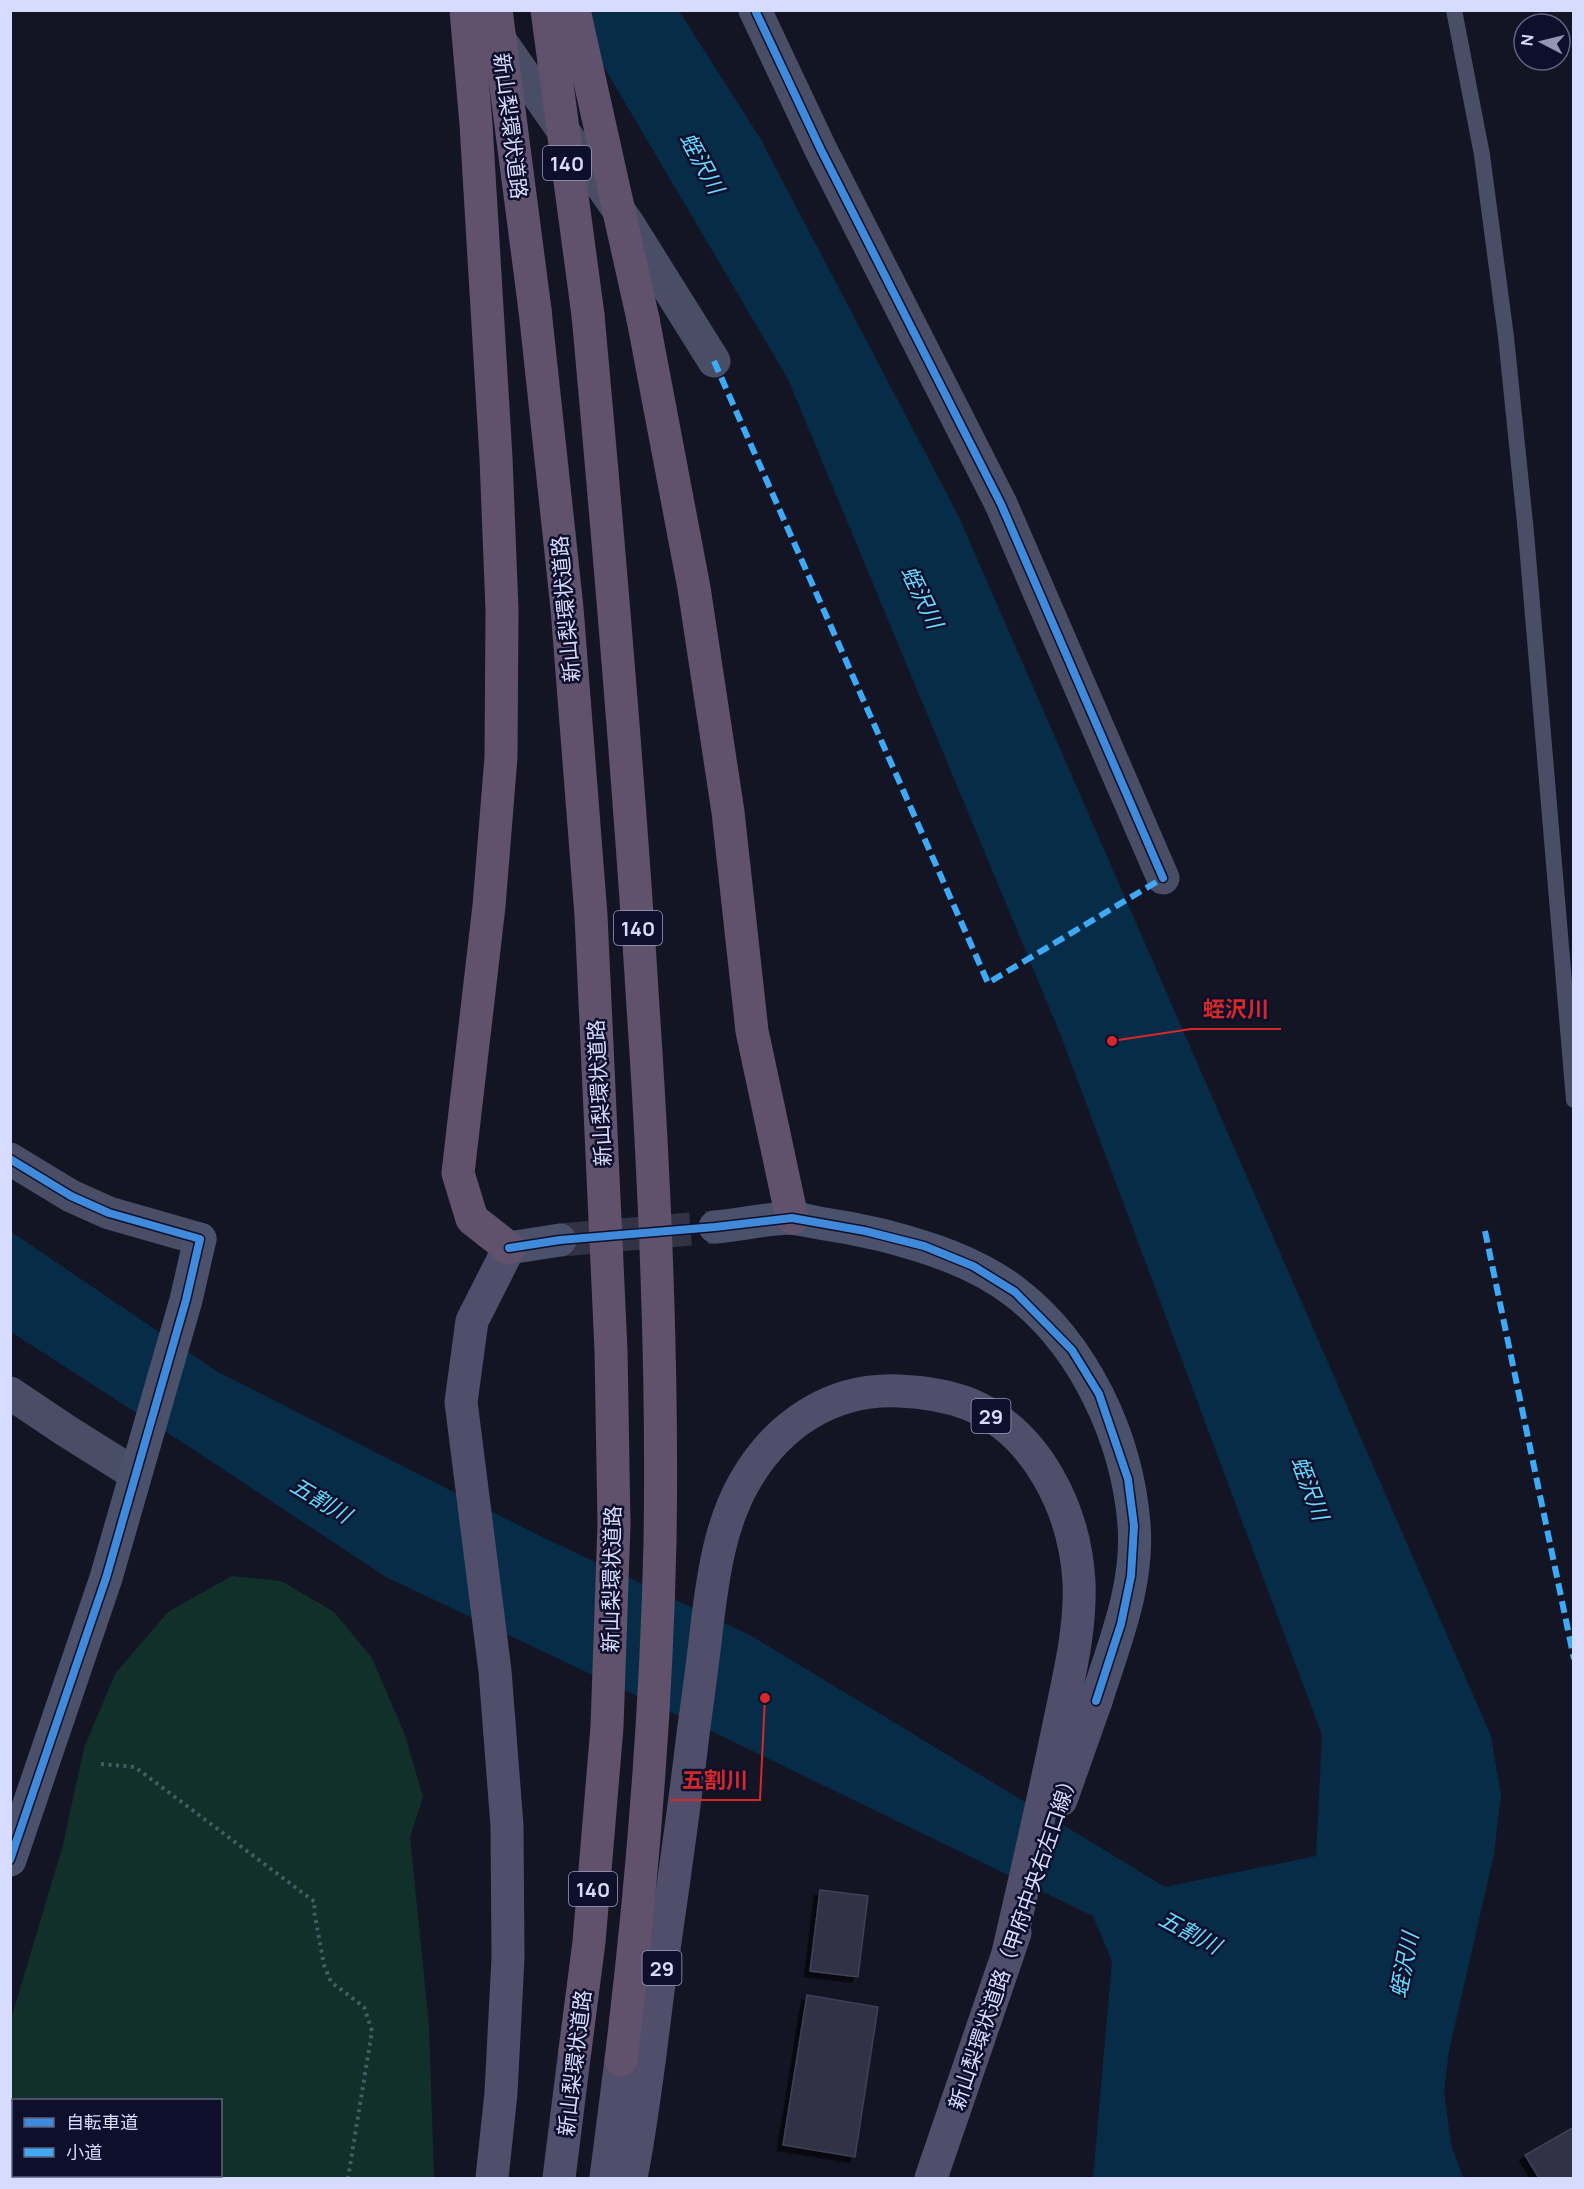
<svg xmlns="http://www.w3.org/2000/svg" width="1584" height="2189" font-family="Manrope,'Noto Sans JP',sans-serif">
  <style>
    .green { fill: #11302a; fill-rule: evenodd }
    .water { fill: #072c47 }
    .building { fill: #323346; stroke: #3f3f57; stroke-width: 1.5; filter: url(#shadow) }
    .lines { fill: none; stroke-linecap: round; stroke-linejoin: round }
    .secondary-tunnel { stroke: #313345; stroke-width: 33; stroke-dasharray: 33 16; stroke-linecap: butt }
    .path { stroke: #465c65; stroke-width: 4; stroke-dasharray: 3 4.5; stroke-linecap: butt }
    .lane { stroke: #494d65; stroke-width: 16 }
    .street { stroke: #494d65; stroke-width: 33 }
    .secondary { stroke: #4c516b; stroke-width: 33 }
    .primary { stroke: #514e6b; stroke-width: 33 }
    .highway { stroke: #60516c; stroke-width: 33 }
    .highway-bridge { stroke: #60516c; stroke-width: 33 }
    .quiet { stroke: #3fa9f5; stroke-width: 6; stroke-dasharray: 12 6; stroke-linecap: butt }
    .cycleway-casing { stroke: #0e0f2a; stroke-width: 11 }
    .cycleway { stroke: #408adc; stroke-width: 8 }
    .labels { text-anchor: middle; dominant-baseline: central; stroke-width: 5; stroke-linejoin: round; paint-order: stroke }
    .shield { fill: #0e0f2a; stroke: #9b9ebf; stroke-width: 1.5 }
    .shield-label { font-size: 20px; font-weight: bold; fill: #d7dbff }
    .street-label { font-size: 21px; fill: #d7dbff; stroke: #0e0f2a }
    .water-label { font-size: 22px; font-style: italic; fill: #65d9ff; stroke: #0e0f2a }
    .leader { fill: none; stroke: #d62828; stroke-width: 2 }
    .callout-dot { fill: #d62828; stroke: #0e0f2a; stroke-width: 2 }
    .callout-label { font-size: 22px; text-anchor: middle; font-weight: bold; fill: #d62828; stroke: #0e0f2a; stroke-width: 5; stroke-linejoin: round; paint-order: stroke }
  </style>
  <defs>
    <filter id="shadow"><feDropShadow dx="-5.5" dy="5.5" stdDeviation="0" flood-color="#0009"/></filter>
  </defs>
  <rect width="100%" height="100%" fill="#141524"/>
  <path class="green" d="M232,1576L281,1581L334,1612L372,1658L405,1735L423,1797L410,1837L429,2026L434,2178H11V2019L63,1845L84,1748L115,1674L168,1612ZM14,2100H220V2176H14Z"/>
  <path class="water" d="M571,11H679L760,138L958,515L1491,1736L1501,1795L1494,1854L1449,2051L1444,2091L1451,2144L1463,2178H1093L1112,1961L1093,1916L736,1743L386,1577L188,1446L11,1332L10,1231L218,1372L538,1535L750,1635L1165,1887L1316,1856L1322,1735L1061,1036L788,379Z"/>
  <g class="building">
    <path d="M820,1890L868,1896L858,1977L810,1971Z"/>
    <path d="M807,1995L878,2007L855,2157L783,2145Z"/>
    <path d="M1574,2127V2178H1539L1525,2155Z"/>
  </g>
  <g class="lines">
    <path class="secondary-tunnel" d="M560,1240L715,1227"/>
    <path class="path" d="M101,1764L135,1767L315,1902L314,1911L324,1965L331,1982L364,2007L372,2031L348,2178"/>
    <path class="lane" d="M1454,10L1482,155L1506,337L1526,533L1574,1100"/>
    <g class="street">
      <path d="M755,10L821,150L1001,504L1163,878"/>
      <path d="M495,33L629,225L714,361"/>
      <path d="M10,1159L71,1196L109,1213L200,1239"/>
      <path d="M10,1393L65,1430L135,1474"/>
    </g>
    <g class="secondary">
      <path d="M715,1227C739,1225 770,1218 792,1218C801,1219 810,1221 819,1223C840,1226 861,1230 882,1235C928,1247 976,1262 1015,1292C1084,1345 1127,1437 1134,1524C1139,1585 1114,1644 1096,1701"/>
      <path d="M509,1248L560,1240"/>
      <path d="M10,1860L106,1578L186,1300L200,1239"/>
    </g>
    <g class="primary">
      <path d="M1061,1800L1096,1701"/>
      <path d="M492,2178L501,2093L508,1958L507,1826L495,1671L461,1402L472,1321L509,1248"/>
      <path d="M559,2178L575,2050"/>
      <path d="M606,2178L621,2060"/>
      <path d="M631,2178C643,2117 650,2054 658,1991C670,1906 683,1820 693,1734C698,1698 703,1661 707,1625C713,1576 720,1524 745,1481C778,1424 832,1388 899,1391C922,1392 948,1396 969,1404C1038,1433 1075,1511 1079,1582C1081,1626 1070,1672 1061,1715C1045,1794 1026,1874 1008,1953"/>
      <path d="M931,2178L1015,1933"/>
    </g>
    <g class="highway">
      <path d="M466,10L476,124L496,458L502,610L501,757L489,906L458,1173L472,1219L509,1248"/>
      <path d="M535,310L567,608L591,915L611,1350L614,1524L607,1727L589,1942L575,2050"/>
      <path d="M588,315C609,546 629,776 643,1007C655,1185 663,1364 660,1543C656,1716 642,1888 621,2060"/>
      <path d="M643,319L694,588L728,812L752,1031L792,1218"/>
    </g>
    <g class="highway-bridge">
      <path d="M496,10L535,310"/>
      <path d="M547,10L588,315"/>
      <path d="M574,10L643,319"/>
    </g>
    <g class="quiet">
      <path d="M714,361L988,983L1163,878"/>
      <path d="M1485,1231L1574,1659"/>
    </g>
    <defs>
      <g id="cycleway">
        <path d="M755,10L821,150L1001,504L1163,878"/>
        <path d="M10,1159L71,1196L109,1213L200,1239L186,1300L106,1578L10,1860"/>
        <path d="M509,1248L560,1240L715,1227L792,1218L865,1231L924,1246L973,1266L1015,1292L1072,1350L1099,1394L1128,1479L1134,1526L1131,1576L1121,1624L1096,1701"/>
      </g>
    </defs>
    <use href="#cycleway" class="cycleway-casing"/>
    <use href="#cycleway" class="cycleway"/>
  </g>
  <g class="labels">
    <g class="shield">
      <rect x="543" y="146" width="48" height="34" rx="4.5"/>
      <rect x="614" y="911" width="48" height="34" rx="4.5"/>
      <rect x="971.5" y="1399" width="39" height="34" rx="4.5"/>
      <rect x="569" y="1872" width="48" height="34" rx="4.5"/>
      <rect x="642.5" y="1951" width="39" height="34" rx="4.5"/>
    </g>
    <g class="shield-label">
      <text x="567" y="163">140</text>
      <text x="638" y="928">140</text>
      <text x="991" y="1416">29</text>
      <text x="593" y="1889">140</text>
      <text x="662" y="1968">29</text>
    </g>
    <g class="street-label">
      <text transform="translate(511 126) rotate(83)">新山梨環状道路</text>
      <text transform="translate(565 609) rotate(-95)">新山梨環状道路</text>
      <text transform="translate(599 1093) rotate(-93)">新山梨環状道路</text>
      <text transform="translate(611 1579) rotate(-89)">新山梨環状道路</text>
      <text transform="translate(1013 1940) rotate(-71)">新山梨環状道路（甲府中央右左口線）</text>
      <text transform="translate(574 2063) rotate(-83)">新山梨環状道路</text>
    </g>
    <g class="water-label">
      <text transform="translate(702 163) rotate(61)">蛭沢川</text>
      <text transform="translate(922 597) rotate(64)">蛭沢川</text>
      <text transform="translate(1310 1488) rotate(69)">蛭沢川</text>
      <text transform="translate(321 1500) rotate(31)">五割川</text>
      <text transform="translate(1190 1932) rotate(28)">五割川</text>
      <text transform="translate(1404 1965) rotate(-79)">蛭沢川</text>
    </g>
  </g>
  <path class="leader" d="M1112 1041L1191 1029H1281M765 1698L760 1800H670"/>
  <g class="callout-dot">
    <circle cx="1112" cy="1041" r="6"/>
    <circle cx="765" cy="1698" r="6"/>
  </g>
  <g class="callout-label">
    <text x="1236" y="1017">蛭沢川</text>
    <text x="715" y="1788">五割川</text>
  </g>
  <rect width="1584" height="2189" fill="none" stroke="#d7dbff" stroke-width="24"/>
  <rect x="12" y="2099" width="210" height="78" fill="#0e0f2a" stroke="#5e617f" stroke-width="1.5"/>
  <rect x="24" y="2118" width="30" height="9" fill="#408adc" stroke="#5e617f" stroke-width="1.5"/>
  <text x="66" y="2129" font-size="18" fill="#d7dbff">自転車道</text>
  <rect x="24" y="2148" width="30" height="9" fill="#3fa9f5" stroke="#5e617f" stroke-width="1.5"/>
  <text x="66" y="2159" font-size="18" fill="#d7dbff">小道</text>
  <g transform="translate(1542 42) rotate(277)"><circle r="28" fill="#0e0f2a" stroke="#5e617f" stroke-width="1.5"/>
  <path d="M0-4.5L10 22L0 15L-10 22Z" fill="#9396b2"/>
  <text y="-9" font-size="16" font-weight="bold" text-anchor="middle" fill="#d7dbff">N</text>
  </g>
</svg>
